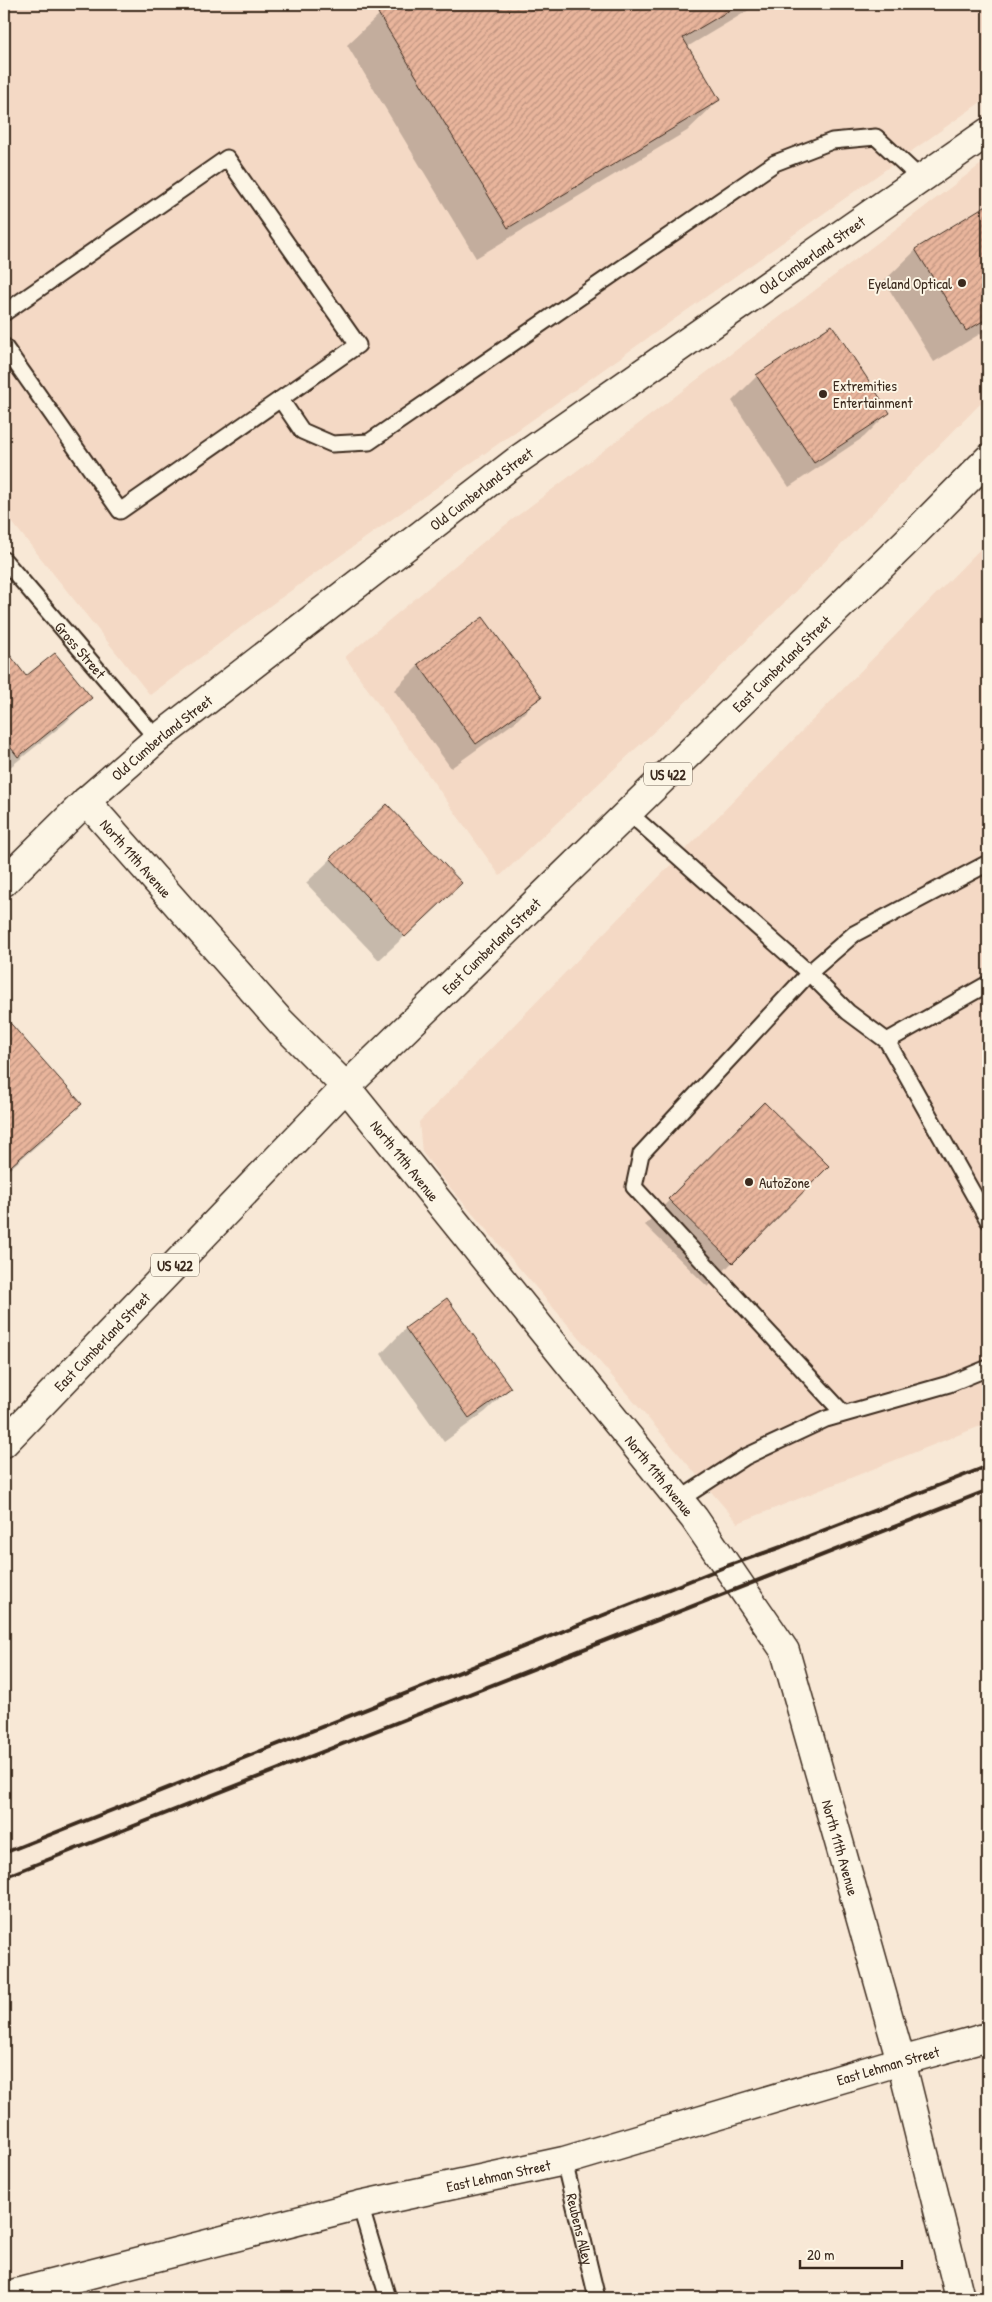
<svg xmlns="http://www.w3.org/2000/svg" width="992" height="2302" font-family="'Patrick Hand',sans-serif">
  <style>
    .built { fill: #f4d9c5 }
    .shadow { fill: #0003 }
    .building { fill: url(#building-hatch); stroke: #3b2a1e }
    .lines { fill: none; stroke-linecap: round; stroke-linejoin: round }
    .lane-casing { stroke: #3b2a1e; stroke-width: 19 }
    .street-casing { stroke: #3b2a1e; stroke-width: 31 }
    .secondary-casing { stroke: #3b2a1e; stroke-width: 31 }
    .highway-casing { stroke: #3b2a1e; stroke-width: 31 }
    .lane { stroke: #fcf5e5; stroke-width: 15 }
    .street { stroke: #fcf5e5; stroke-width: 28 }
    .secondary { stroke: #fcf5e5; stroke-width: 28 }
    .highway { stroke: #fcf5e5; stroke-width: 28 }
    .rail { stroke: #3b2a1e; stroke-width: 4 }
    .poi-dot { fill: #3b2a1e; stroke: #fcf5e5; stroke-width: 2 }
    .labels { text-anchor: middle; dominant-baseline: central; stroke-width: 4; stroke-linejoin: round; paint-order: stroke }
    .shield { fill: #fcf5e5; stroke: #75675a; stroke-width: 1 }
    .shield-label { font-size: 14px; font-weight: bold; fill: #3b2a1e }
    .street-label { font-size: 15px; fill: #3b2a1e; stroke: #fcf5e5 }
    .poi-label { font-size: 15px; fill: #3b2a1e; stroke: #fcf5e5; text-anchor: start }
  </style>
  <defs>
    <pattern id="building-hatch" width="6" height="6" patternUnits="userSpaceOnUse" patternTransform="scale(1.25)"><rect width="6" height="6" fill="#e9b59c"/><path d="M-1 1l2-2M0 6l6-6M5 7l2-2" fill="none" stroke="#be937f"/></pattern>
  </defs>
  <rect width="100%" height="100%" fill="#f8e8d6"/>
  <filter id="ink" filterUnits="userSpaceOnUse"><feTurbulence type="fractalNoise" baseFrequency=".02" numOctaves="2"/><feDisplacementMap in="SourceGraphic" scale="10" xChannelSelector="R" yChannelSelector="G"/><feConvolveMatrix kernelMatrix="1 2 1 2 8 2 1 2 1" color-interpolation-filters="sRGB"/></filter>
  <g filter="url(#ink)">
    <g class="built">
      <path d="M4,4H988V97L275,602L150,695L4,512Z"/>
      <path d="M988,159V396L692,696L500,876L345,657L487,539Z"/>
      <path d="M988,541V1423L738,1523L441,1177L422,1152L419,1122Z"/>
    </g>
    <g class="shadow">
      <path d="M377,4H759L687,47L719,100L687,131L476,258L347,45L382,12Z"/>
      <path d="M988,206V329L934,362L884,281L916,250Z"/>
      <path d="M757,376L888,413L864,437L789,487L732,401Z"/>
      <path d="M483,619L540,697L515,722L451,768L394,690L419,665Z"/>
      <path d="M9,657L26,678L90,698L65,723L4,772V661Z"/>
      <path d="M331,859L435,908L379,960L306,883Z"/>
      <path d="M4,1018L80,1104L49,1135L4,1174Z"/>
      <path d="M764,1104L827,1166L708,1287L645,1225Z"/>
      <path d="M446,1300L510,1388L485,1412L444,1442L381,1354L405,1329Z"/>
    </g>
    <g class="building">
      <path d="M393,4H740L683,38L720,100L508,228L378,13Z"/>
      <path d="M988,204V318L966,331L915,249Z"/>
      <path d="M832,325L890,413L814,463L756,375Z"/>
      <path d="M483,617L542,697L476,744L418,664Z"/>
      <path d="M55,653L92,698L18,757L4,739V659L10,655L26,676Z"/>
      <path d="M387,804L462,883L405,937L330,858Z"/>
      <path d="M4,1016L82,1104L4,1172Z"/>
      <path d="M764,1102L829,1166L733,1263L668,1199Z"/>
      <path d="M447,1298L511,1388L469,1418L405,1328Z"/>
    </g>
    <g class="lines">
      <defs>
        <g id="lane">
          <path d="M4,313L227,158L358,345L120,511L4,346"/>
          <path d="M281,400L302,431L332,444L369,442L775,163L832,141L876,137L921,179"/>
          <path id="s1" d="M4,560L157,739"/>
          <path d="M628,812L809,973L848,1012L887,1041L988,1220"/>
          <path d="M887,1041L986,985"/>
          <path d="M843,1413L634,1187L641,1154L809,973L854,934L988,863"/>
          <path d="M679,1500L745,1457L826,1419L949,1384L988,1368"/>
          <path id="s2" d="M564,2161L597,2298"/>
          <path d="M360,2205L388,2298"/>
        </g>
        <g id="street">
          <path id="s3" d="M86,801L280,1021L346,1087L694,1518L785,1651L901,2061L960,2298"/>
        </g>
        <g id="secondary">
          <path id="s4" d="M4,882L86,801L157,739L519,459L988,132"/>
          <path id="s5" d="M4,2296L360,2205L564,2161L901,2061L988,2037"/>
        </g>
        <g id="highway">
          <path id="s6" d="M4,1443L346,1087L906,542L988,459"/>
        </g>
      </defs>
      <use href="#lane" class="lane-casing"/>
      <use href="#street" class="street-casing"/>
      <use href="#secondary" class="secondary-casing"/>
      <use href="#highway" class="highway-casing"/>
      <use href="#lane" class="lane"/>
      <use href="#street" class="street"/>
      <use href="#secondary" class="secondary"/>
      <use href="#highway" class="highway"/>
      <g class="rail">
        <path d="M4,1853L727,1566L781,1547L988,1466"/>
        <path d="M4,1877L988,1490"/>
      </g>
    </g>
  </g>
  <g class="poi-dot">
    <circle cx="962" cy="283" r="5"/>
    <circle cx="823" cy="394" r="5"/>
    <circle cx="749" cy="1182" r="5"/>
  </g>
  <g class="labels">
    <g class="shield">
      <rect x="644" y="762.5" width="48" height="23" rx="4"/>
      <rect x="151" y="1253.5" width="48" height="23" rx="4"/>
    </g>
    <g class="shield-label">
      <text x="668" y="774">US 422</text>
      <text x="175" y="1265">US 422</text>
    </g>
    <g class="street-label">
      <text stroke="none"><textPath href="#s4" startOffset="1024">Old Cumberland Street</textPath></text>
      <text stroke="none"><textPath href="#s4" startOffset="619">Old Cumberland Street</textPath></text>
      <text stroke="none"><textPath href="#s1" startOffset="118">Gross Street</textPath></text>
      <text stroke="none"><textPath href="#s6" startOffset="1101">East Cumberland Street</textPath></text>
      <text stroke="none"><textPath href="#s4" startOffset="214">Old Cumberland Street</textPath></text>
      <text stroke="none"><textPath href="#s3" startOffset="76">North 11th Avenue</textPath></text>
      <text stroke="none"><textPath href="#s6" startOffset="696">East Cumberland Street</textPath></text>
      <text stroke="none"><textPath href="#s3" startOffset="481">North 11th Avenue</textPath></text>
      <text stroke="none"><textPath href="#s6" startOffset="141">East Cumberland Street</textPath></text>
      <text stroke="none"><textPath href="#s3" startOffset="886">North 11th Avenue</textPath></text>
      <text stroke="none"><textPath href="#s3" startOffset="1306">North 11th Avenue</textPath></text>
      <text stroke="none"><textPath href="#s5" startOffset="914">East Lehman Street</textPath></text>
      <text stroke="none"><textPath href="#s5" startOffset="509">East Lehman Street</textPath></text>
      <text stroke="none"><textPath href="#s2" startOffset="70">Reubens Alley</textPath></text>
    </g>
    <g class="poi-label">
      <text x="952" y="283" text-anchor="end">Eyeland Optical</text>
      <text x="833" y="385">Extremities<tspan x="833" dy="17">Entertainment</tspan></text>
      <text x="759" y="1182">AutoZone</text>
    </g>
  </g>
  <rect width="992" height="2302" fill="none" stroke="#fcf5e5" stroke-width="20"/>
  <rect x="10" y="10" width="972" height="2282" fill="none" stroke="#3b2a1e" stroke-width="2" filter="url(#ink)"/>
  <path d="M800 2260v8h102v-8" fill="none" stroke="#3b2a1e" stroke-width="2.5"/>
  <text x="807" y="2260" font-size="15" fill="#3b2a1e" stroke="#fcf5e5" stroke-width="4" paint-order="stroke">20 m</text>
</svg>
